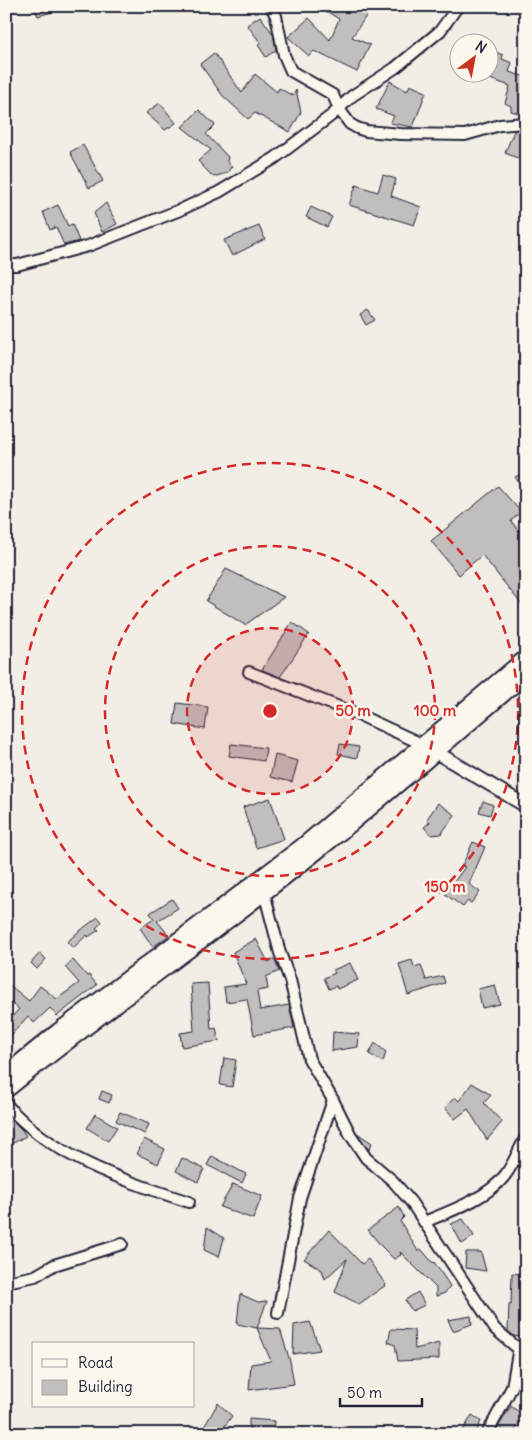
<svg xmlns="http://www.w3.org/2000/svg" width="532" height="1440" font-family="Delius,sans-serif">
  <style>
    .building { fill: #c2bebe; stroke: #22223b }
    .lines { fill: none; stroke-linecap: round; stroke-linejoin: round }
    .minor-casing { stroke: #22223b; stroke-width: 14 }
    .tertiary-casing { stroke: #22223b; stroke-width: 16 }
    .primary-casing { stroke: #22223b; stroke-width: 19 }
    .minor { stroke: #fbf7ec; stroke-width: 10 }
    .tertiary { stroke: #fbf7ec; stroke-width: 12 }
    .primary { stroke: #fbf7ec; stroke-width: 15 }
    .ring { fill: none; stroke: #d62828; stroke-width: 2.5; stroke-dasharray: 9 6 }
    .centre { fill: #d62828; stroke: #fbf7ec; stroke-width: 2.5 }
    .ring-label { font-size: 15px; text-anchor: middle; font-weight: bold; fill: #d62828; stroke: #fbf7ec; stroke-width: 5; stroke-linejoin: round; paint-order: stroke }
  </style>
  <rect width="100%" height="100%" fill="#f2eee5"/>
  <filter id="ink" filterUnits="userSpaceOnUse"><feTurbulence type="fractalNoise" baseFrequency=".02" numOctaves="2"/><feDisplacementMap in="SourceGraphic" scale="10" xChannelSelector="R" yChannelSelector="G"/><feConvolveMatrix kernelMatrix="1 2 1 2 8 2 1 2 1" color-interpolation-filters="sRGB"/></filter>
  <g filter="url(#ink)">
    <g class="building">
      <path d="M33,6H63V9L38,16Z"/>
      <path d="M318,6H356L368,13L352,37L370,45L357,72L314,51L309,56L288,37L309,18L330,40L339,19Z"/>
      <path d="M260,16L273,34L276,50L266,57L258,45L260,42L247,25Z"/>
      <path d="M494,51L503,55L502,59L512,63L509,72L526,77V115L511,111V106L505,103L510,86L490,79V65Z"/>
      <path d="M214,53L242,93L255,74L277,92L279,88L293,96L296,90L301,112L290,132L255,113L248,119L223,96L200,64Z"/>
      <path d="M390,81L407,91L410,85L426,92L413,127L390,123L394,116L376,109Z"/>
      <path d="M160,103L176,123L165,130L146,113Z"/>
      <path d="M199,110L215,125L206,134L228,157L227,162L232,166L227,173L213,177L198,161L211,150L182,127Z"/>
      <path d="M518,130L526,132L520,159L505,153L514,131Z"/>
      <path d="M83,145L103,181L89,188L70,152Z"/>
      <path d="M383,175L396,179L391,196L421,207L414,225L349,205L356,185L378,192Z"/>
      <path d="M106,203L117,224L102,232L94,213Z"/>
      <path d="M58,205L68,226L72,224L79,241L64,245L56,227L50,230L43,212Z"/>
      <path d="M311,207L332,217L327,227L306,217Z"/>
      <path d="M259,226L265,239L232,256L224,240Z"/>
      <path d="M368,310L375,320L366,325L360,315Z"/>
      <path d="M526,471V493L515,477Z"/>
      <path d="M498,486L521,512L511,521L526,540V610L482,555L459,575L431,541Z"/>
      <path d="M226,569L284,597L245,625L206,601Z"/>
      <path d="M292,622L309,634L280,677L262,670Z"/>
      <path d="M177,703L208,707L205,729L174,724Z"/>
      <path d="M231,744L266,748L264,761L229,756Z"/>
      <path d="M340,744L359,747L357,758L338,754Z"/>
      <path d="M275,755L298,761L292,782L270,777Z"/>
      <path d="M270,798L284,839L256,848L243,807Z"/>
      <path d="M483,801L493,805L490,815L479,812Z"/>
      <path d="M438,803L455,815L441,834L431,835L424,827L430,822L427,819Z"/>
      <path d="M473,842L485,847L469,884L480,892L471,903L468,901L463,907L445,894L465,867L462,866Z"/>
      <path d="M172,899L178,908L157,921L169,935L153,947L140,928L154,919L150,913Z"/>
      <path d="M98,917L102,922L96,928L99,930L88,937L87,935L73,948L67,942L77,933Z"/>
      <path d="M256,939L268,962L274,959L279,971L266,977L268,989L257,991L260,1010L289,1005L294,1028L254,1035L247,999L226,1002L224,987L246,984L233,952Z"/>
      <path d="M40,953L46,959L37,969L31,963Z"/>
      <path d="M73,960L87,976L89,975L97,985L57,1016L50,1008L34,1023L28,1016L6,1041V1024L19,1009L6,999V982L29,1001L40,986L57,999L79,983L65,967Z"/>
      <path d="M412,960L414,967L421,965L426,980L443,976L445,983L408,995L399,964Z"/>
      <path d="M350,963L358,980L337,989L336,986L329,989L324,978L335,973L333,970Z"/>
      <path d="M208,983L211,1029L216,1028L219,1041L182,1047L180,1033L194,1031L191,984Z"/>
      <path d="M495,985L500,1004L482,1008L478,989Z"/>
      <path d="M333,1032L359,1034L358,1047L332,1051Z"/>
      <path d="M375,1043L386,1052L383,1062L369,1054Z"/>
      <path d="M224,1058L236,1060L232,1087L220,1085Z"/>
      <path d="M472,1083L491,1095L484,1103L502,1122L487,1140L468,1109L455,1119L445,1108L455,1097L459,1101Z"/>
      <path d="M102,1091L112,1095L109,1103L99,1099Z"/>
      <path d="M120,1112L149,1124L145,1134L116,1121Z"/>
      <path d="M95,1114L117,1127L108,1141L87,1128Z"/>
      <path d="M12,1120L22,1130L26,1136L6,1147V1124Z"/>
      <path d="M357,1133L372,1143L369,1150Z"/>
      <path d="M144,1139L165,1149L158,1164L137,1154Z"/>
      <path d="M212,1156L246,1174L242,1183L207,1165Z"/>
      <path d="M182,1158L204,1169L198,1182L176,1171Z"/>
      <path d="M233,1184L262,1196L253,1219L220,1207Z"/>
      <path d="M399,1207L404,1217L400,1221L418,1251L421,1249L433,1263L434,1262L450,1286L445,1293L436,1296V1288L400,1252L401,1255L394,1259L382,1247L368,1230Z"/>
      <path d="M463,1219L474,1236L462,1244L451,1224Z"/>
      <path d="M207,1227L224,1238L219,1257L204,1250Z"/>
      <path d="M329,1230L362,1264L368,1259L386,1285L359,1304L335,1292L347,1259L325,1279L322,1270L304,1259Z"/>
      <path d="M466,1252H481L486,1271L465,1268Z"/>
      <path d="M512,1273L526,1275V1329L523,1337L514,1336L508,1331L509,1304L511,1305Z"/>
      <path d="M418,1292L425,1305L412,1311L405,1300Z"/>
      <path d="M240,1294L258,1302L267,1301L257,1328L237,1324Z"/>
      <path d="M471,1316L472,1324L453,1331L448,1320Z"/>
      <path d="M310,1322L320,1350L293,1354L294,1325Z"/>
      <path d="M257,1328L280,1329L290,1361L294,1384L249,1390L251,1364L271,1361Z"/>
      <path d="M391,1329L414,1330L415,1349L439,1343V1359L398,1361L395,1345L388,1342Z"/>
      <path d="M218,1403L232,1416L219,1434H214L204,1427Z"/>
      <path d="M511,1406L524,1416L513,1434H508L498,1427Z"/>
      <path d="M472,1415L481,1421L476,1434H461Z"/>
      <path d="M249,1419L274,1421L273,1434H249Z"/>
    </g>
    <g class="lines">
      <defs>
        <g id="minor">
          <path d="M271,6L276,16L284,55L291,71L333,95L339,109L350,124L357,128L366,131L401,134L465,135L500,125L526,123"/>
          <path d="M6,265H17L88,246L180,210L219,192L275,158L332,115L352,96L395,68L440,31L458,6"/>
          <path d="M249,672L357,714L424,745"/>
          <path d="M264,892L280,953L290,980L309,1059L333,1100L350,1134L366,1158L393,1181L411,1202L495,1329L515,1346L526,1349"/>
          <path d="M6,1104C53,1158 123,1180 189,1202"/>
          <path d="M424,1222C449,1212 490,1197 506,1174C514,1163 519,1149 526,1137"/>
          <path d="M6,1282L35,1276L54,1265L122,1244"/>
          <path d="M278,1313L300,1198L333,1100"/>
          <path d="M487,1434L512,1387L519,1347"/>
        </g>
        <path id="tertiary" d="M429,748L526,806"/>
        <g id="primary">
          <path d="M6,1074L59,1031L303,846L526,658"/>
          <path d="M6,1090C106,1008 212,935 312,855C385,797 455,735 526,674"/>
        </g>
      </defs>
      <use href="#minor" class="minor-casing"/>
      <use href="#tertiary" class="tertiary-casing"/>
      <use href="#primary" class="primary-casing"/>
      <use href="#minor" class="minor"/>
      <use href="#tertiary" class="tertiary"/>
      <use href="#primary" class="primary"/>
    </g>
  </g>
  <circle cx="270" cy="711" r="83" fill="#d62828" fill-opacity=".12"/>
  <g class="ring">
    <circle cx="270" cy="711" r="83"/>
    <circle cx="270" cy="711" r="165"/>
    <circle cx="270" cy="711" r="248"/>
  </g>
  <circle cx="270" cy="711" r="8" class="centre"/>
  <g class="ring-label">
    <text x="353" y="716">50 m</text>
    <text x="435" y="716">100 m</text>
    <text x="445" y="892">150 m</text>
  </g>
  <rect width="532" height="1440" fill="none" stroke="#fbf7ec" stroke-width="25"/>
  <rect x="12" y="12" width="507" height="1415" fill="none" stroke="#22223b" stroke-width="2" filter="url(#ink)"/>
  <rect x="32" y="1342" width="162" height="65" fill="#fbf7ec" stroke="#a4a2a5"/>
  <rect x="42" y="1359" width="25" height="8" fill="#fbf7ec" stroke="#a4a2a5"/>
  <text x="78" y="1368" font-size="15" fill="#22223b">Road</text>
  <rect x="42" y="1380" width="25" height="15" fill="#c2bebe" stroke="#a4a2a5"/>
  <text x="78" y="1392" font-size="15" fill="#22223b">Building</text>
  <g transform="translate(474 58) rotate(32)"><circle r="24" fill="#fbf7ec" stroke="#a4a2a5"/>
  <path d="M0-4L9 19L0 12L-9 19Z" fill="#c8321e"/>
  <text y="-8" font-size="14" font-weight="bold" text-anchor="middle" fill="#22223b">N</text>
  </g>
  <path d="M340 1398v8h82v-8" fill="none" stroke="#22223b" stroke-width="2.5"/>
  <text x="347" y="1398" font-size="15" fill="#22223b" stroke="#fbf7ec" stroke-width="4" paint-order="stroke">50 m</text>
</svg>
